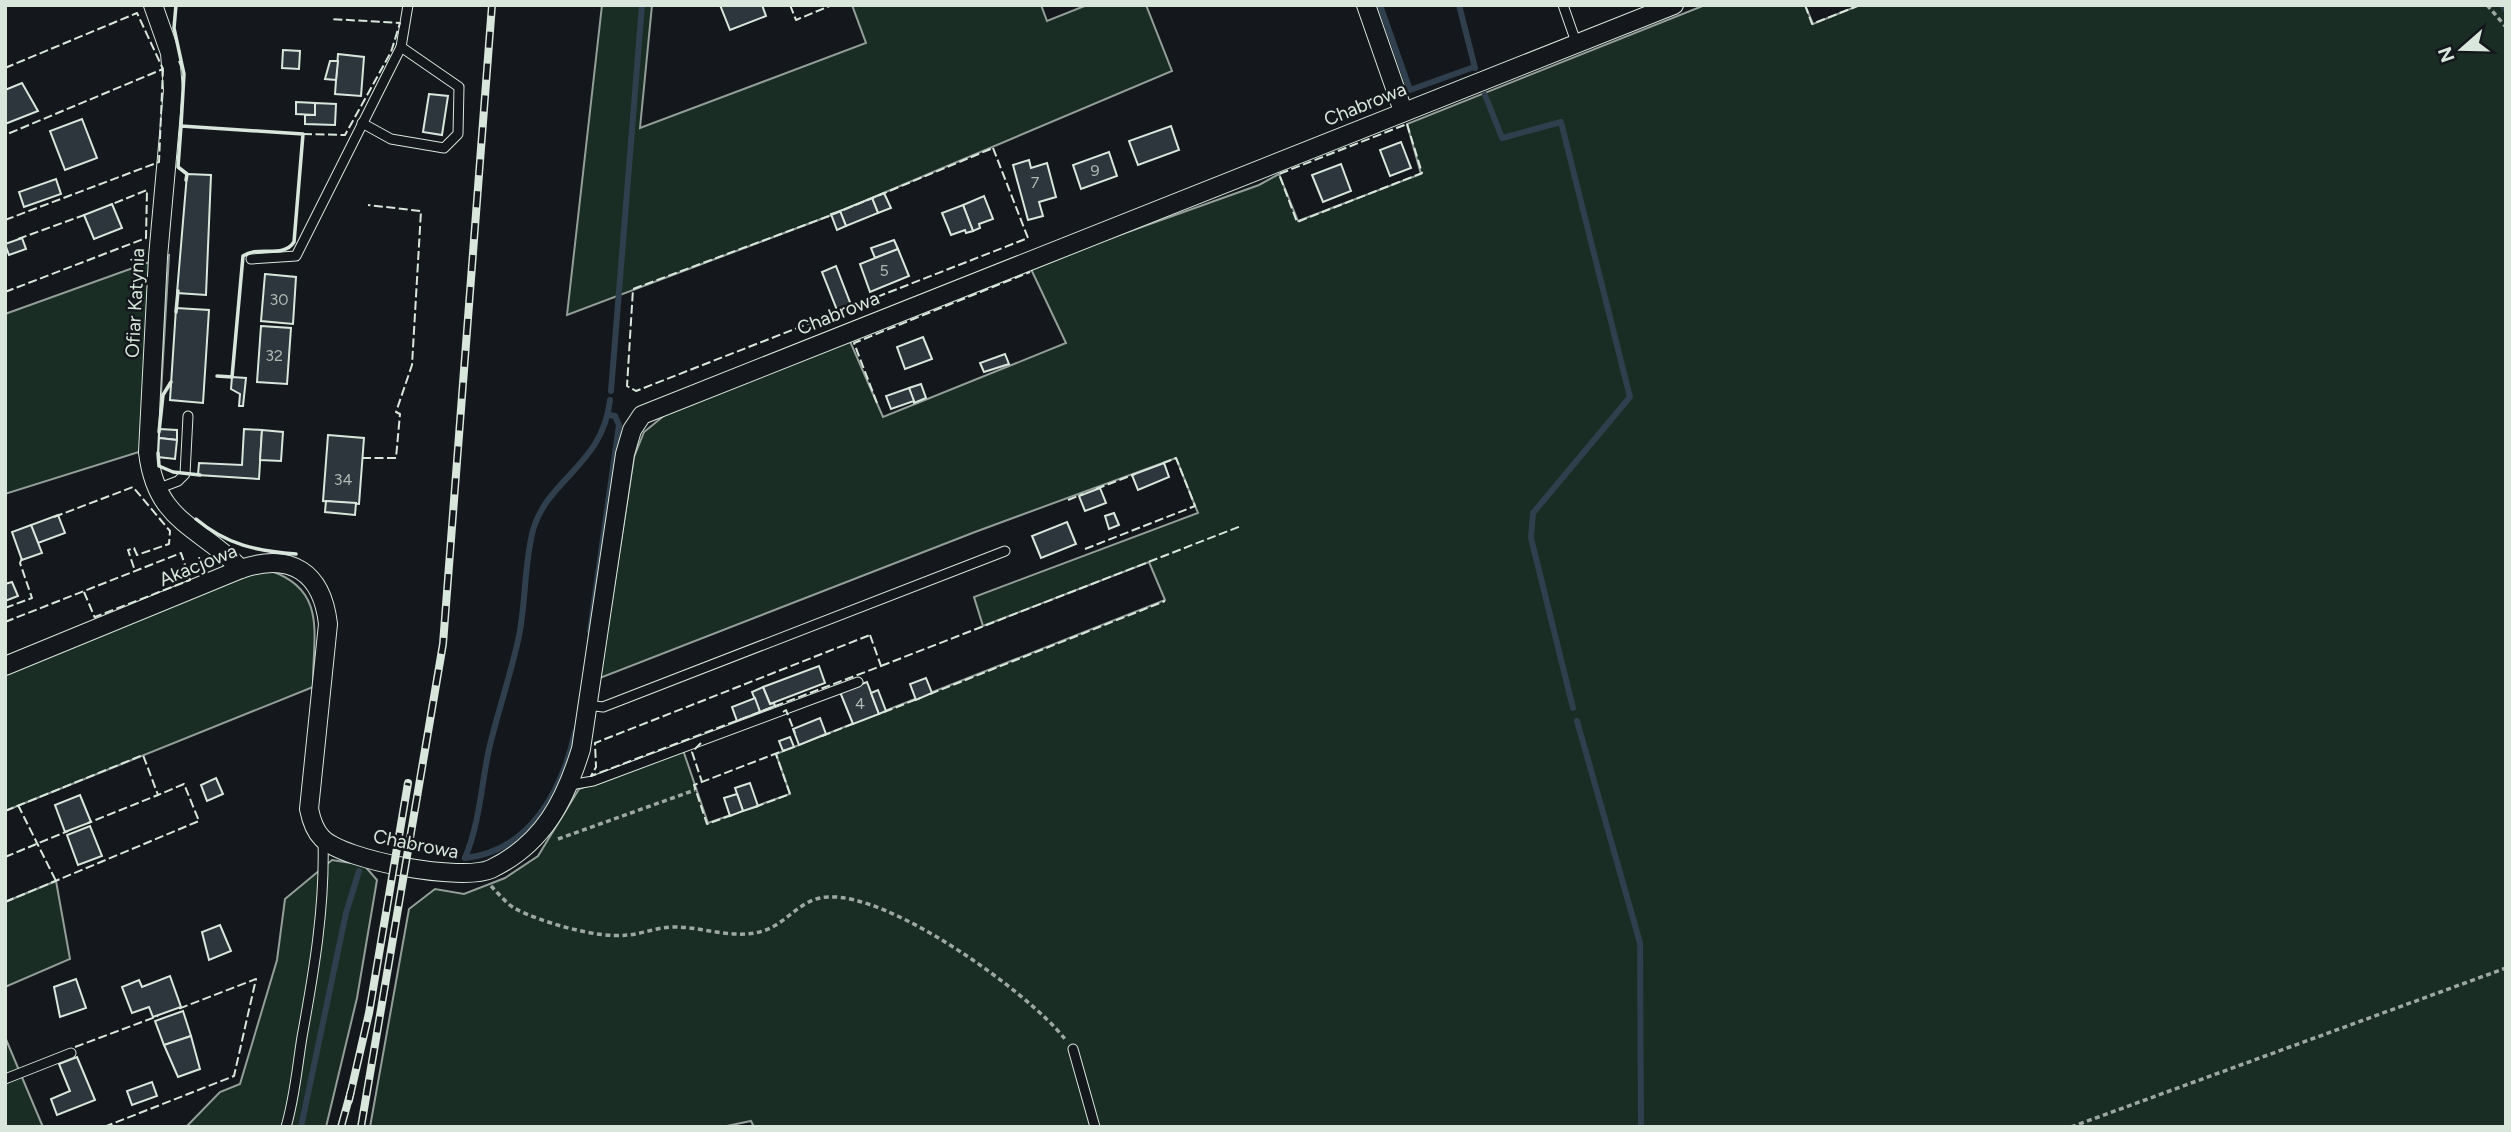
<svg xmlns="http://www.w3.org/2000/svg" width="2511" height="1132" font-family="Figtree,sans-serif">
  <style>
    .green { fill: #1a2d24; stroke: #939e99; stroke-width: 2 }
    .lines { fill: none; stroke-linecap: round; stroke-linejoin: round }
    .stream { stroke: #2f3f4d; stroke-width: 6 }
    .building { fill: #2c363c; stroke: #d8e6dc; stroke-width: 2 }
    .lane-casing { stroke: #d8e6dc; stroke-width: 11 }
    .street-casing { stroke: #d8e6dc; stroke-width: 20 }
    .path { stroke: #9da8a2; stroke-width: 3.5; stroke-dasharray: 5 3.5; stroke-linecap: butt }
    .lane { stroke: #14181c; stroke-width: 9 }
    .street { stroke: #14181c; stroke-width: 18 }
    .rail-casing { stroke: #d8e6dc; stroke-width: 8 }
    .rail { stroke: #14181c; stroke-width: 5; stroke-dasharray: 16; stroke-linecap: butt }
    .fence { stroke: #d8e6dc; stroke-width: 2; stroke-dasharray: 9 3.5; stroke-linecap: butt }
    .wall { stroke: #d8e6dc; stroke-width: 3.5 }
    .labels { text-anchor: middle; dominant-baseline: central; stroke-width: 5; stroke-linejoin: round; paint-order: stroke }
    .number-label { font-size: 16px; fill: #adbab4 }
    .street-label { font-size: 19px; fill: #d8e6dc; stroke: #14181c }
  </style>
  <rect width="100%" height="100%" fill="#14181c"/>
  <g class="green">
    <path d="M602,5H652L640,128L866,43L852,5H1041L1047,21L1087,5H1146L1172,71L829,216L567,315Z"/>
    <path d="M1705,5H1805L1813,24L1860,5H2506V1127H754L751,1121L722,1127H370L409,909L435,889L464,894L505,878L538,856L579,789L683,750L708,823L790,794L776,754L1165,600L1149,562L983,626L974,597L1198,513L1176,458L975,532L600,678L634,457L644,432L666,414L849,339L883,417L1066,343L1030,267L1259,185L1279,174L1298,221L1421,174L1407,124Z"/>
    <path d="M169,255L158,446L5,494V314Z"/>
    <path d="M271,571C329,591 312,638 313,687L5,811V672L238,577Z"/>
    <path d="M332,860L364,865L377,880L357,998L326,1127H186L220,1092L240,1084L277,960L285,899Z"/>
    <path d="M56,881L70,959L5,987V902Z"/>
    <path d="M5,1037L43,1127H5Z"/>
  </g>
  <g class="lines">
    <g class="stream">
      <path d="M1380,5L1410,90L1474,67"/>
      <path d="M1459,5L1475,68"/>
      <path d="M2502,5L2506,10"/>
      <path d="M1485,95L1502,138L1561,122L1630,397L1533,513L1531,538L1573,708"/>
      <path d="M611,391L642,5"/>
      <path d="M590,631L619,425L615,416L609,415"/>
      <path d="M1577,721L1640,943L1641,1127"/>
      <path d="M465,858C531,851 562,790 575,732"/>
      <path d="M465,858C480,822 481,786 489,749C498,711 511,674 519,636C526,601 524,565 533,530C548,478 603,465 610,400"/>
      <path d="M301,1127L346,913L359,871"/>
    </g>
  </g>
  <g class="building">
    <path d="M720,5H762L766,16L730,30Z"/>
    <path d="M283,50L300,51L299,69L282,68Z"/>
    <path d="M338,54L364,57L361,96L335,94Z"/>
    <path d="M330,61H338L336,80L325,79Z"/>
    <path d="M22,83L38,111L5,124V90Z"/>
    <path d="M429,94L448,96L442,135L423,132Z"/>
    <path d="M296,102L315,103V115L296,114Z"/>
    <path d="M315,103L336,104L335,125L305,124V115H315Z"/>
    <path d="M82,119L97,158L65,170L50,131Z"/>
    <path d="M1171,126L1179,150L1138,165L1129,141Z"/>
    <path d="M1401,142L1411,168L1390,176L1380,150Z"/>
    <path d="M1109,152L1117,176L1081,189L1073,165Z"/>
    <path d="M1029,160L1031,168L1047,163L1056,197L1039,202L1043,216L1028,220L1013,165Z"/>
    <path d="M1341,164L1351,191L1323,202L1312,175Z"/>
    <path d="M187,174L211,175L206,295L177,293Z"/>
    <path d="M56,179L61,194L24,207L19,192Z"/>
    <path d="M884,193L891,208L878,213L872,198Z"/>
    <path d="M984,196L993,219L979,224L980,228L973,231L963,205Z"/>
    <path d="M872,198L878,213L846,226L840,211Z"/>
    <path d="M112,204L122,228L94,239L84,215Z"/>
    <path d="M963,205L973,231L966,233L965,230L951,235L942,213Z"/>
    <path d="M840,211L846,226L837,230L831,214Z"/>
    <path d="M22,238L26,249L9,255L5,244Z"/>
    <path d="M894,240L898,249L875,258L871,248Z"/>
    <path d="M898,249L909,276L870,292L860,264Z"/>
    <path d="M836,266L851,305L837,310L822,272Z"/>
    <path d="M265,274L296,277L293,324L261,321Z"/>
    <path d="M176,308L209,310L203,403L170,400Z"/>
    <path d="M261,326L291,328L287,384L257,382Z"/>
    <path d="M923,337L932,359L905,369L897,347Z"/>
    <path d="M1005,354L1009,364L984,372L980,363Z"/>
    <path d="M232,377L246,378L243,406H239L240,394L231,389Z"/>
    <path d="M921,384L926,398L914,403L909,388Z"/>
    <path d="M909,388L914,401L891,409L886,396Z"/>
    <path d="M159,429L177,430V440L159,438Z"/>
    <path d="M244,429L262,430L259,479L198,475L199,463L242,465Z"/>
    <path d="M262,430L283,432L281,461L260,460Z"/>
    <path d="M328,435L364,438L359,504L323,501Z"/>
    <path d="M159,438L177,440L175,459L158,457Z"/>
    <path d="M1164,463L1169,477L1138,490L1132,475Z"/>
    <path d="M1100,488L1106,503L1085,511L1079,496Z"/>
    <path d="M326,501L356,503L355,515L325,512Z"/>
    <path d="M1114,513L1119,525L1109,529L1105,516Z"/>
    <path d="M58,515L65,533L38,543L31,525Z"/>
    <path d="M1067,522L1076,544L1041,558L1032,536Z"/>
    <path d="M31,525L42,553L22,560L12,532Z"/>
    <path d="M12,582L18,596L5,601V584Z"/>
    <path d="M819,666L825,683L770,704L763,687Z"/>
    <path d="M926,678L932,693L916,700L910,684Z"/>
    <path d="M867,682L879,714L853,724L840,692Z"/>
    <path d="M763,687L770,704L774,703L775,706L760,712L752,692Z"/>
    <path d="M878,690L886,711L879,714L871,693Z"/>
    <path d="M755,698L760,712L737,721L732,707Z"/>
    <path d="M820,718L826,734L799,745L793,729Z"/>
    <path d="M790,737L794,747L783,751L779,741Z"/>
    <path d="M216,778L223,794L207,801L201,785Z"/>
    <path d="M750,783L758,806L743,811L735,788Z"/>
    <path d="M737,794L743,811L730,816L724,798Z"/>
    <path d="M80,795L91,822L65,832L55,805Z"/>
    <path d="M90,826L102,856L78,865L67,835Z"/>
    <path d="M220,925L231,951L209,960L202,932Z"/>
    <path d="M170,976L181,1007L153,1017L149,1007L132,1013L122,987L139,980L142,987Z"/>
    <path d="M76,979L86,1008L60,1017L54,987Z"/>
    <path d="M183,1011L191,1036L164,1045L155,1021Z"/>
    <path d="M191,1036L200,1069L178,1077L164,1045Z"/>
    <path d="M77,1057L95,1100L57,1115L51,1099L70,1091L59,1064Z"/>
    <path d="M152,1082L157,1096L132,1105L127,1091Z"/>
  </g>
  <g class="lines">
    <defs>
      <g id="lane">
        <path d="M1563,5L1576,42"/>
        <path d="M362,123L391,139L444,148L458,134L459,87L401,47"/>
        <path d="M251,259L296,256L401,47L408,5"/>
        <path d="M157,489L178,481L185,474L188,416"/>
        <path d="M587,705L603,707L1005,551"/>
        <path d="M570,785L593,781L858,682"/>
        <path d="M1073,1049L1095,1127"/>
        <path d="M5,1079L71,1053"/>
        <path d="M286,1127C295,1096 297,1068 302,1037C314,971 325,907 323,840"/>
      </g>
      <g id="street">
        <path d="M153,5L170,53L173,90L158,257L148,452C156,522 198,525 241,569"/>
        <path d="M1366,5L1403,111"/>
        <path d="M5,666L241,569C291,552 322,572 328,624L309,809C311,819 315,831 322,838C344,861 463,882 491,869C543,844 565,801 581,749L625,454L632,430L642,415L1674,5"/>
      </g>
    </defs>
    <use href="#lane" class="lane-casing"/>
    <use href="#street" class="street-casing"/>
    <g class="path">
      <path d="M2487,5L2506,27"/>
      <path d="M558,839L695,790"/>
      <path d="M491,886C498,893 506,903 514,908C540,922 598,939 627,935C643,934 657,927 674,927C704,927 734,940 763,931C788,923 800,898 828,897C890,893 1027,991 1065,1039"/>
      <path d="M2071,1127L2506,968"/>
    </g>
    <use href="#lane" class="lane"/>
    <use href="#street" class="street"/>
    <defs>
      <g id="rail">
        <path d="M349,1100L369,1013L408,783"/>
        <path d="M341,1127L351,1091"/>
        <path d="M361,1127L443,644L492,5"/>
      </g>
    </defs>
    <use href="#rail" class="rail-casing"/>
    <use href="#rail" class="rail"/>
    <g class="fence">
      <path d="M790,5L796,20L832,5"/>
      <path d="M1805,5L1812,24L1860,5"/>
      <path d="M179,61L184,74"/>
      <path d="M5,68L137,13L163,69L5,135"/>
      <path d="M1407,124L1422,173L1297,222L1279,174Z"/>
      <path d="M303,134L345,135L391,52L400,23L331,19"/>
      <path d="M993,148L1028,238L636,391L627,386L633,289L829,216Z"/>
      <path d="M5,220L159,162L163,69"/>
      <path d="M18,239L87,214"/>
      <path d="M5,292L146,238L147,190L110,205"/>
      <path d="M877,403L854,343L1030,272"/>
      <path d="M362,458H396L400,414L396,412L412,365L421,211L368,205"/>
      <path d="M1096,489L1135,474"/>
      <path d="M1068,500L1083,494"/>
      <path d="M54,517L133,487L170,531L169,544L137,555L134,548L128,550L135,571"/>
      <path d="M1085,549L1195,506L1176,458L1161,464"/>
      <path d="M84,592L95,618"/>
      <path d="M5,608L32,598L20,563L22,558"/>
      <path d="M5,622L181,553L190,580L95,617"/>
      <path d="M870,635L881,666L591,776L596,767L595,743Z"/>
      <path d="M881,666L1241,526"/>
      <path d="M930,694L1165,601"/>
      <path d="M783,712L786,710L795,733"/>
      <path d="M884,712L920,698"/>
      <path d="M822,736L855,723"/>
      <path d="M701,743L692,752L702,782"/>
      <path d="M18,805L56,881"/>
      <path d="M755,807L790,794L776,754"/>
      <path d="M5,811L143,755L158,795L88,823"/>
      <path d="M732,815L707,824L694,785L785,750"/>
      <path d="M5,857L68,831"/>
      <path d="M5,902L199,821L184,784L158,795"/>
      <path d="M75,1047L158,1016"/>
      <path d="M104,1127L234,1076L256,979L178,1009"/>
    </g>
    <g class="wall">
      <path d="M176,5L174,28L184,74L181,126"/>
      <path d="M186,180L187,174L178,167L181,126L303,134L294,242C283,259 258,245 243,256L232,377L217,376"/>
      <path d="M176,312L178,291"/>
      <path d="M159,432L163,395L171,382"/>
      <path d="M158,453L159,466L173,472L200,475"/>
      <path d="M196,519C227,545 257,551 296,554"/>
    </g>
  </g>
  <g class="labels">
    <g class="number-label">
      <text x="1095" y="170">9</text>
      <text x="1035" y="182">7</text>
      <text x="884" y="270">5</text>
      <text x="279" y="299">30</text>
      <text x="274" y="355">32</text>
      <text x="343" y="479">34</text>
      <text x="860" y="703">4</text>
    </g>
    <g class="street-label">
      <text transform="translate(1365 104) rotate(-22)">Chabrowa</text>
      <text transform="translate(135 303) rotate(-87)">Ofiar Katynia</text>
      <text transform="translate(838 313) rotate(-22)">Chabrowa</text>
      <text transform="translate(198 565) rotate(-22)">Akacjowa</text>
      <text transform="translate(416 844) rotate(11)">Chabrowa</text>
    </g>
  </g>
  <rect width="2511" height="1132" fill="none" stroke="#d8e6dc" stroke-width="14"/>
  <g transform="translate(2462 49) rotate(250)" stroke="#14181c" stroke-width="5" paint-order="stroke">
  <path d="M0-5L12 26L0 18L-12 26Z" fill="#d8e6dc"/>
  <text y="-10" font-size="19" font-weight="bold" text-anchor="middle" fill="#d8e6dc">N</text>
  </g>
</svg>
